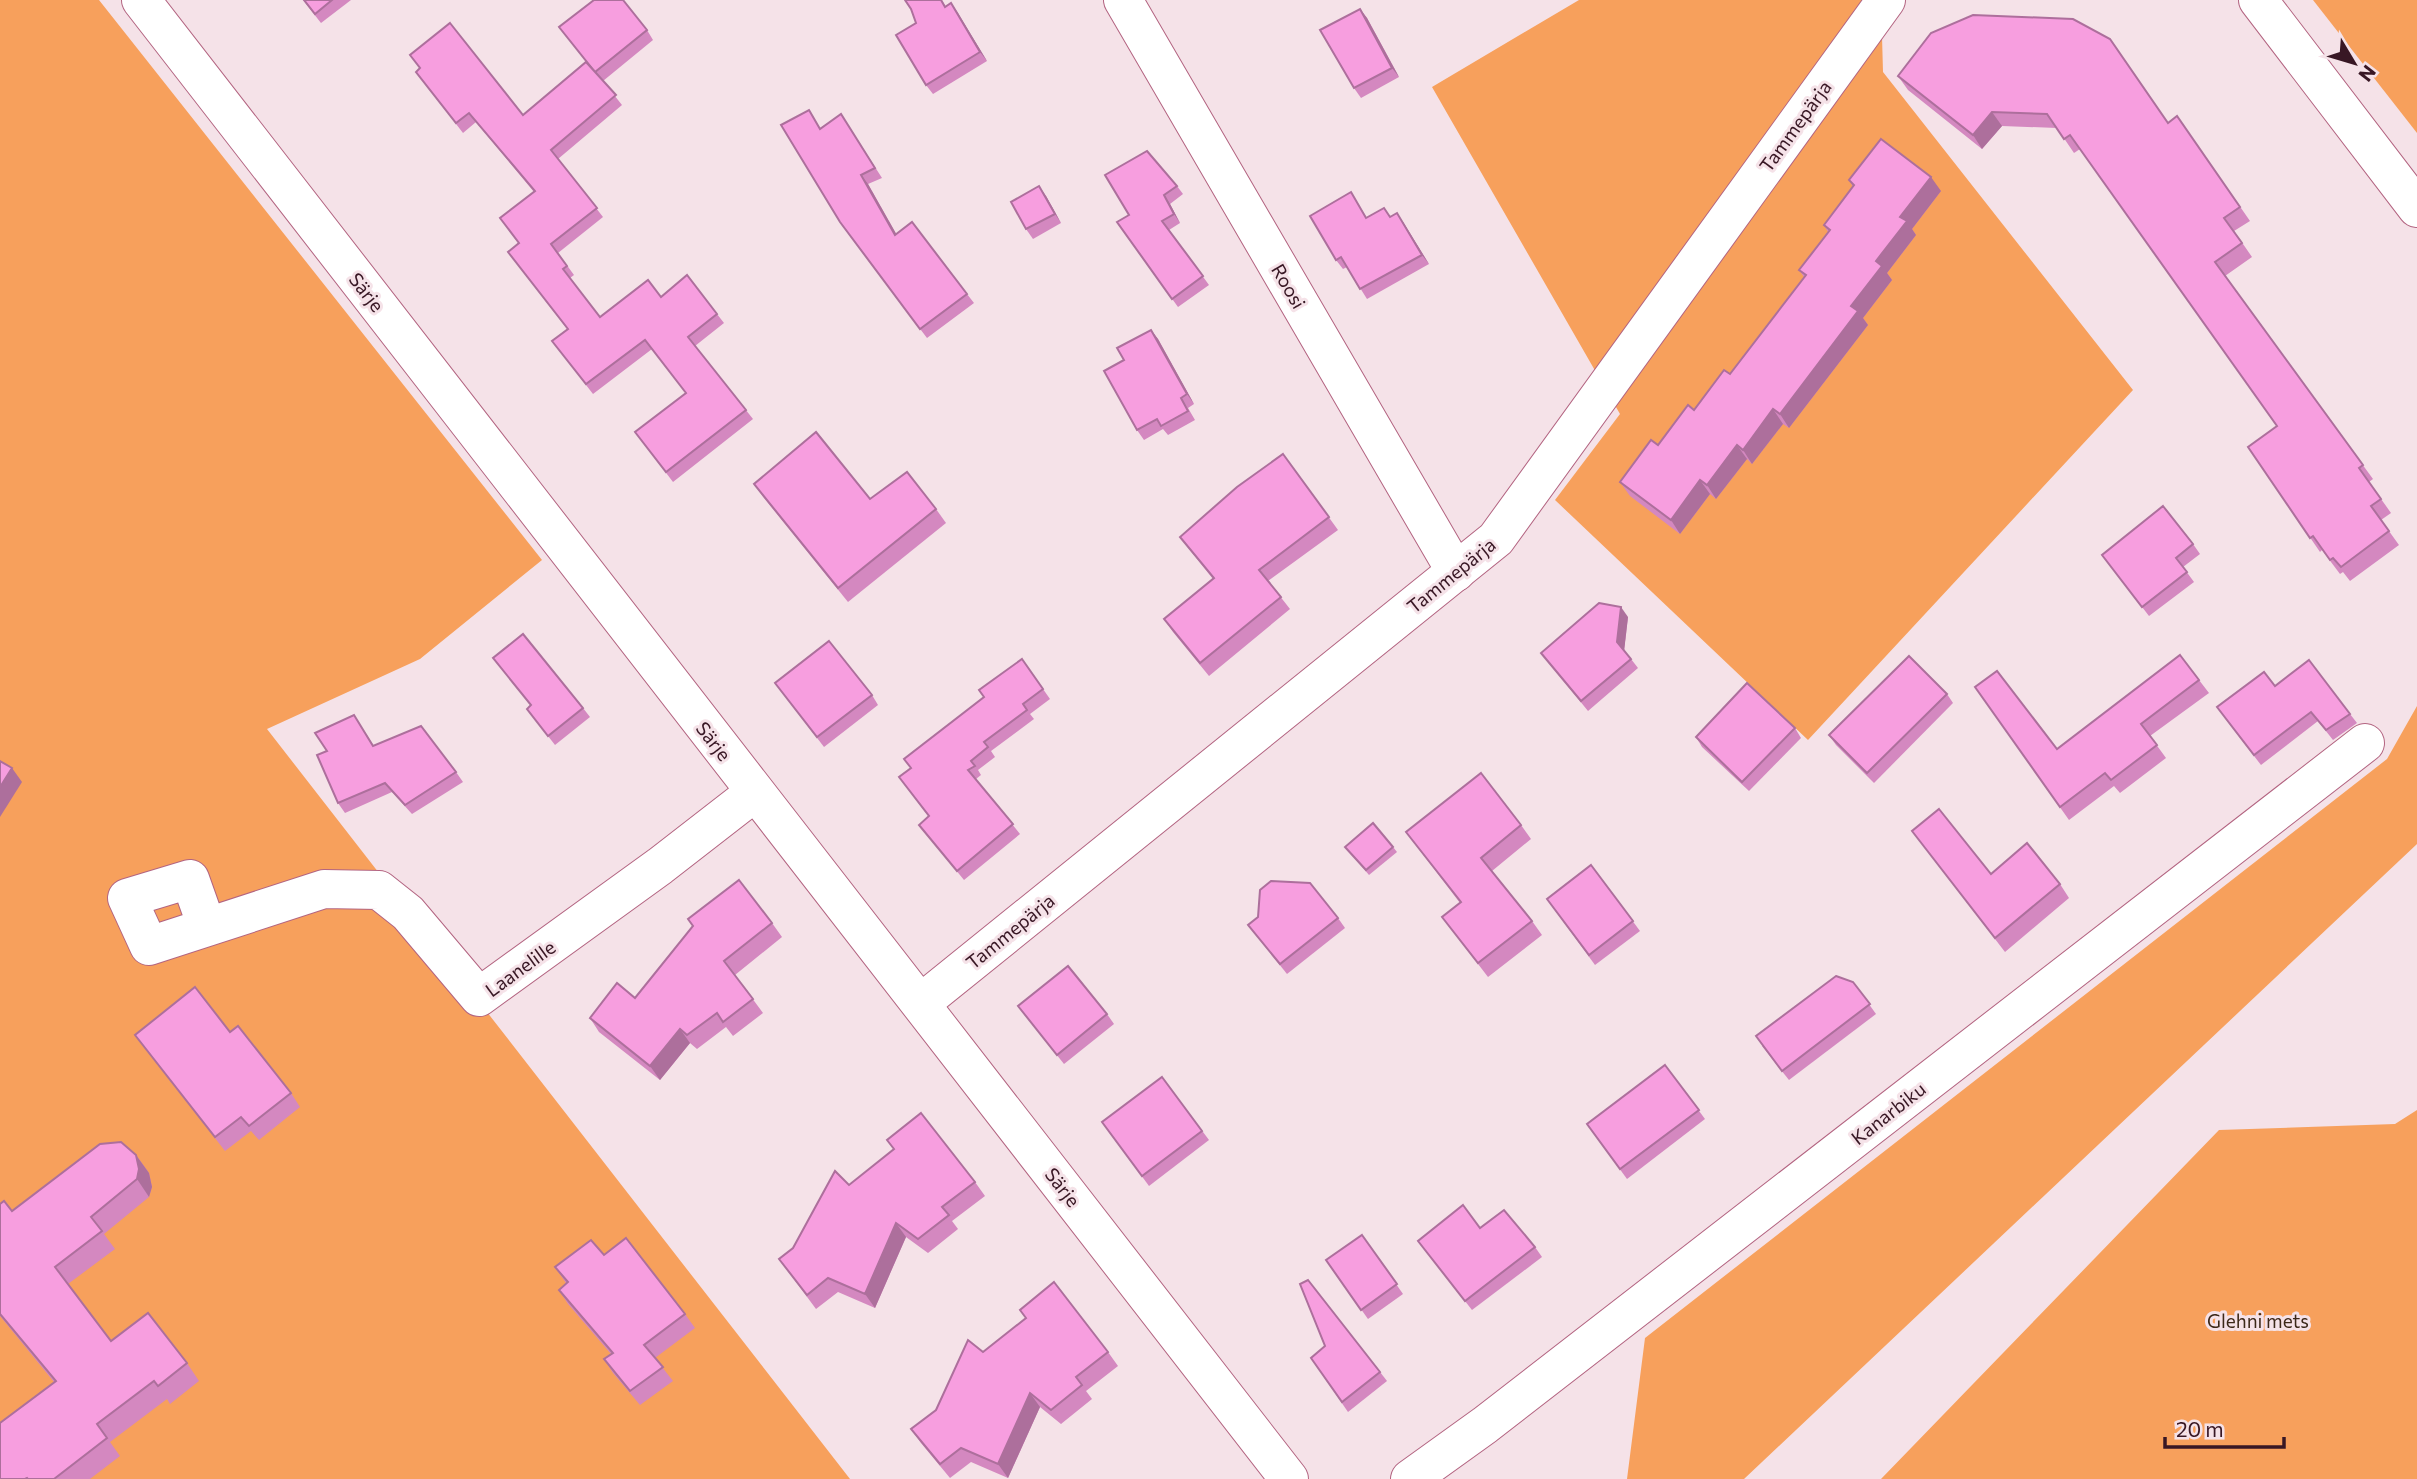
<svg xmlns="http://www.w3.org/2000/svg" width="2417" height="1479" font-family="Commissioner,sans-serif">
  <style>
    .forest { fill: #f7a05c }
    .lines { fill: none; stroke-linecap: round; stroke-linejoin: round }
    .minor-casing { stroke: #b36481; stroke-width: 40 }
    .major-casing { stroke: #b36481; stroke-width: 40 }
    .minor { stroke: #fff; stroke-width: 38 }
    .major { stroke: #fff; stroke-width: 38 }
    .wall { fill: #d488c0 }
    .shaded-wall { fill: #ad6f9c }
    .building { fill: #f79edf; stroke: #ad6f9c; stroke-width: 2 }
    .labels { text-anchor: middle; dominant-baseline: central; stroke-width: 6; stroke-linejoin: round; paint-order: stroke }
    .street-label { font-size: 19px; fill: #381724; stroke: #f5e2e8 }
    .park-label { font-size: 19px; fill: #3c2819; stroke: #f5e2e8 }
  </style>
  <rect width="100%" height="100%" fill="#f5e2e8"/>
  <g class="forest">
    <path d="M0,0H99L542,560L420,659L267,729L850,1479H0Z"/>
    <path d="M1579,0H1881L1883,72L2133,390L1808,740L1555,500L1620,414L1432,87Z"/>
    <path d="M2313,0H2417V133Z"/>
    <path d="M2417,706V844L1744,1479H1627L1645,1338L2387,759Z"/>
    <path d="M2417,1110V1479H1881L2219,1130L2395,1124Z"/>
  </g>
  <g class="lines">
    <defs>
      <g id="minor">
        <path d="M141,0L1289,1479"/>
        <path d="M1123,0L1456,572"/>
        <path d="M207,927L190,879L127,898L149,946L324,889L379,890L408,913L479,997L660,866L754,793"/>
        <path d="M921,1003L1496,539L1886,0"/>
        <path d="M1410,1479L1485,1425L2365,743"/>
      </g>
      <path id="major" d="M2258,0L2417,208"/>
    </defs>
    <use href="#minor" class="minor-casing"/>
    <use href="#major" class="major-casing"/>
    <use href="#minor" class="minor"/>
    <use href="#major" class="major"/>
  </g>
  <g class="wall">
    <path d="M303,0H351L321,23Z"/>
    <path d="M905,0H942L946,7L951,3L987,61L933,94L926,85L916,23L911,9Z"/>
    <path d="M1360,9L1367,18L1399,77L1361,98L1354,88Z"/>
    <path d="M559,27L647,30L653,40L603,81L622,105L558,159L603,217L558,253L574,275L570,278L600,317L661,297L717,314L724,323L695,346L753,419L673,482L635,432L686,393L652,349L593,394L552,341L567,329L508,252L518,243L500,218L534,192L476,122L463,133L416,72L523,115L588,64Z"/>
    <path d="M1898,76L2168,123L2177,116L2250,221L2234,231L2252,257L2225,276L2373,479L2369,482L2391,513L2381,520L2399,545L2350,581L2343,572L2340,574L2322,550L2320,552L2248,447L2277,426L2080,149L2074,153L2057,128L2002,126L1982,149L1908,90Z"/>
    <path d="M809,110L820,128L841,114L882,178L868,184L896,234L967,294L974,303L927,338L847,232Z"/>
    <path d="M1849,180L1941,191L1912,229L1916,235L1887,273L1892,280L1863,318L1868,325L1789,428L1783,424L1752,464L1747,459L1716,499L1710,494L1680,534L1630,496L1620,482L1730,374L1804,277L1799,270L1828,232L1824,225L1853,187Z"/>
    <path d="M1177,186L1183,194L1170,204L1180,223L1169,230L1209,285L1178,307L1117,222Z"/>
    <path d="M1351,192L1367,218L1384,208L1390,217L1403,222L1429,264L1367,299L1347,267L1343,269L1336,260Z"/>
    <path d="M1046,196L1061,223L1033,239L1026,229Z"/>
    <path d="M1151,330L1158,339L1194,404L1188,408L1195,420L1168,435L1163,429L1144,440L1137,430L1124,360Z"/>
    <path d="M1283,454L1338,530L1268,581L1290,609L1209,676L1173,632L1164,619L1213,579L1189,549L1180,537Z"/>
    <path d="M754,484L936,509L946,523L848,602L764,498Z"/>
    <path d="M2193,544L2200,554L2183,567L2194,582L2149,616L2102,555Z"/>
    <path d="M1628,617L1624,650L1638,668L1588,711L1541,653Z"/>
    <path d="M493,658L583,708L590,717L555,745L527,709L531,705Z"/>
    <path d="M1022,659L1050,699L1030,714L1034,719L991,751L995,757L978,770L981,775L976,779L1020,834L964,880L919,825L929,817L899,777L911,768Z"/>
    <path d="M2199,680L2209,693L2150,736L2166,758L2120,793L2114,786L2069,820L1975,687L2057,749Z"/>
    <path d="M775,683L872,695L878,705L824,747Z"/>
    <path d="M2275,686L2350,714L2357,723L2333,740L2318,721L2261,765L2224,717Z"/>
    <path d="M1947,694L1953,703L1874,783L1836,745L1829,735Z"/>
    <path d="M354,715L374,746L456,772L463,782L412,814L392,792L345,813L338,803L327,751Z"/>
    <path d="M1795,728L1801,738L1749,791L1702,747L1696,737Z"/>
    <path d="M1521,825L1531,839L1492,871L1532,921L1542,935L1488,977L1442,917L1460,903L1406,832Z"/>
    <path d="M1912,831L1991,874L2060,884L2069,898L2005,952Z"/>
    <path d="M1345,847H1393L1397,852L1369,875Z"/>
    <path d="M1591,865L1640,931L1595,965L1547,899Z"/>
    <path d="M1338,918L1345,928L1287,974L1248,925Z"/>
    <path d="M772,923L782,937L735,975L763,1013L733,1036L726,1027L697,1049L690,1043L660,1080L599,1032L590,1018L635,998Z"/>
    <path d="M1853,982L1876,1014L1789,1080L1762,1046Z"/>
    <path d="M1018,1006L1107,1014L1114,1024L1064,1064Z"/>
    <path d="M230,1032L291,1093L300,1107L259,1140L251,1131L225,1151L135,1035Z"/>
    <path d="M1665,1065L1705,1119L1627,1179L1587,1124Z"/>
    <path d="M1162,1077L1209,1140L1149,1186L1102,1122Z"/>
    <path d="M887,1140L975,1182L985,1196L952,1221L958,1229L928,1253L906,1237L875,1308L838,1292L816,1309L779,1259L793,1248L849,1185L894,1150Z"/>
    <path d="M136,1155L149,1173L152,1187L149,1197L104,1234L115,1249L68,1284L111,1341L187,1363L199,1381L170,1404L167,1399L110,1442L120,1456L90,1479H0L54,1382L0,1316V1204L12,1211Z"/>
    <path d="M1480,1228L1535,1247L1542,1257L1472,1310L1418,1241Z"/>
    <path d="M1362,1235L1403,1294L1368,1319L1326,1260Z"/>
    <path d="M604,1255L685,1314L695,1328L655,1358L673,1381L640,1405L613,1373L604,1359L611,1354L568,1304L559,1290L566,1283L555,1267Z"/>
    <path d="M983,1352H1108L1118,1366L1086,1391L1092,1399L1061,1424L1040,1407L1008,1478L971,1462L950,1478L921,1443L911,1429L936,1410Z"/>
    <path d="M1311,1358L1380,1372L1387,1381L1348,1412Z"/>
  </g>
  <g class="shaded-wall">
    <path d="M951,3L958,13L987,61L980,52Z"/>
    <path d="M1360,9L1367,18L1399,77L1392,68Z"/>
    <path d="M1992,112L2002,126L1982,149L1973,135Z"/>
    <path d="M861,175L868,184L902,244L895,235Z"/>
    <path d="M1931,177L1941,191L1912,229L1916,235L1887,273L1892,280L1863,318L1868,325L1789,428L1780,414L1851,306L1900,217Z"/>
    <path d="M1039,186L1046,196L1061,223L1055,214Z"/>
    <path d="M1164,195L1170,204L1180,223L1174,214Z"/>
    <path d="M1397,213L1403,222L1429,264L1422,255Z"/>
    <path d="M1151,330L1158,339L1194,404L1187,394Z"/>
    <path d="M1773,409L1783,424L1752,464L1743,450Z"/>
    <path d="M1737,445L1747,459L1716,499L1707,485Z"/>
    <path d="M1700,480L1710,494L1680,534L1671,520Z"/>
    <path d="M1621,607L1628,617L1624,652L1617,642Z"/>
    <path d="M12,768L22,782L0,817V787Z"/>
    <path d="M680,1029L690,1043L660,1080L650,1066Z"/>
    <path d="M136,1155L149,1173L152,1187L149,1197L137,1179Z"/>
    <path d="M896,1223L906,1237L875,1308L865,1294Z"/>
    <path d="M1030,1393L1040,1407L1008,1478L998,1464Z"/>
  </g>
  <g class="building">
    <path d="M304,0H332L315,14Z"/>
    <path d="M594,0H623L647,30L595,72L559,27Z"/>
    <path d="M905,0H941L945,7L951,3L980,52L926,85L896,35L916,23L911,9Z"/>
    <path d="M1360,9L1392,68L1354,88L1320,30Z"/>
    <path d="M1973,15L2073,19L2110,39L2168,123L2177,116L2240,207L2224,218L2242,243L2215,262L2363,465L2359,468L2381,499L2371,506L2389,531L2341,567L2333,558L2330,560L2313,536L2310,538L2248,447L2277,426L2070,135L2064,139L2047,114L1992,112L1973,135L1898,76L1931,33Z"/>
    <path d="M450,23L523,115L586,62L616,95L551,150L597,208L551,244L567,266L563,269L600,317L648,280L661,297L687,275L717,314L688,337L746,410L666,472L635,432L686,393L645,340L586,384L552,341L568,329L508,252L519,243L500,218L535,191L469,113L456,123L416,72L420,68L410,55Z"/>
    <path d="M809,110L820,129L841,114L875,168L861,175L895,235L912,222L967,294L920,329L840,222L781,125Z"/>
    <path d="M1881,139L1931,177L1900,217L1907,221L1876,261L1882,266L1851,306L1858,311L1780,414L1773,409L1743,450L1737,445L1707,485L1700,480L1671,520L1620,482L1651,440L1658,445L1688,405L1694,410L1724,370L1730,374L1806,275L1799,270L1830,230L1824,225L1854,185L1849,180Z"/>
    <path d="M1147,151L1177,186L1164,195L1174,214L1162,221L1203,276L1172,299L1117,222L1129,215L1105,175Z"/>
    <path d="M1039,186L1055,214L1026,229L1011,202Z"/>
    <path d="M1351,192L1366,218L1384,208L1390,217L1397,213L1422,255L1360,289L1341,257L1336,260L1310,216Z"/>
    <path d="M1151,330L1187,394L1181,398L1188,411L1161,426L1157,419L1137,430L1104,371L1124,360L1117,348Z"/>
    <path d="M816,432L870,499L907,472L936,509L838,588L754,484Z"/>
    <path d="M1283,454L1329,517L1259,570L1281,597L1200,663L1164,619L1214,578L1180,537L1237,487Z"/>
    <path d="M2163,506L2193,544L2176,558L2187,572L2142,607L2102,555Z"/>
    <path d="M1599,603L1621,607L1617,642L1631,659L1581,701L1541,653Z"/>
    <path d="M523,634L583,708L548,736L527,709L531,705L493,658Z"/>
    <path d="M829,641L872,695L817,737L775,683Z"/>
    <path d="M2180,655L2199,680L2141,724L2157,745L2111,780L2105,773L2060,807L1975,687L1997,671L2057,749Z"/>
    <path d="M1909,656L1947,694L1867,773L1829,735Z"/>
    <path d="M1022,659L1043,689L1023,704L1027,710L984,742L988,747L971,761L975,766L968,770L1013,824L957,871L919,825L929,816L899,777L911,768L904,759L984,697L979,690Z"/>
    <path d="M2309,660L2350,714L2326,730L2311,712L2254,755L2217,707L2264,672L2275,686Z"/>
    <path d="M1747,683L1795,728L1742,782L1696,737Z"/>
    <path d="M354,715L373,746L421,726L456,772L405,805L385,783L338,803L317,755L327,751L315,733Z"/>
    <path d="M0,761L12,768L0,787Z"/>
    <path d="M1481,773L1521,825L1481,858L1532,921L1478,963L1442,917L1461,902L1406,832Z"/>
    <path d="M1939,809L1991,874L2027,843L2060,884L1995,938L1912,831Z"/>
    <path d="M1373,823L1393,847L1366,870L1345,847Z"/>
    <path d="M1591,865L1633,921L1589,955L1547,899Z"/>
    <path d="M739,880L772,923L724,961L753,999L723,1022L717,1013L687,1035L680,1029L650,1066L590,1018L617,983L635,998L693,926L688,919Z"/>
    <path d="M1271,881L1310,883L1338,918L1280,964L1248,925L1258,917L1260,890Z"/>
    <path d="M1068,966L1107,1014L1057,1055L1018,1006Z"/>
    <path d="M1836,976L1853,982L1870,1004L1782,1071L1756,1036Z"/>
    <path d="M195,987L230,1032L238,1026L291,1093L249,1126L241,1117L215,1137L135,1035Z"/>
    <path d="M1665,1065L1699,1110L1620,1169L1587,1124Z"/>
    <path d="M1162,1077L1202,1131L1142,1176L1102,1122Z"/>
    <path d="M921,1113L975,1182L942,1207L949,1215L918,1239L896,1223L865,1294L828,1278L807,1295L779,1259L793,1248L835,1171L849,1185L894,1149L887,1140Z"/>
    <path d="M121,1142L136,1155L139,1169L137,1179L91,1217L102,1231L55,1267L111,1341L148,1313L187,1363L158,1386L154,1381L97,1424L107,1438L54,1479H28L27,1478L25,1479H0V1423L56,1381L0,1314V1204L4,1201L12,1211L100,1144Z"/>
    <path d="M1463,1205L1480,1228L1504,1210L1535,1247L1465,1301L1418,1241Z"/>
    <path d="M1362,1235L1397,1284L1361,1310L1326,1260Z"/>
    <path d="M626,1238L685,1314L644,1345L663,1367L630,1391L604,1359L613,1353L559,1290L568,1282L555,1267L591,1240L604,1255Z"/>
    <path d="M1308,1280L1380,1372L1342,1402L1311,1358L1325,1346L1300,1284Z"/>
    <path d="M1054,1282L1108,1352L1076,1377L1082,1385L1051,1410L1030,1393L998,1464L961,1448L940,1464L911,1429L936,1410L968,1340L983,1352L1026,1318L1020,1310Z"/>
  </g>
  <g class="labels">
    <g class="street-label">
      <text transform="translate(1795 126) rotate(-54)">Tammepärja</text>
      <text transform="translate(1289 286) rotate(60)">Roosi</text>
      <text transform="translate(367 292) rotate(52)">Särje</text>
      <text transform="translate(1451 575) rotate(-39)">Tammepärja</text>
      <text transform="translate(714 741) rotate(52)">Särje</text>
      <text transform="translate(1010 931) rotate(-39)">Tammepärja</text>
      <text transform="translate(520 968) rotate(-36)">Laanelille</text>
      <text transform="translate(1888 1113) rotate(-38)">Kanarbiku</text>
      <text transform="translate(1063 1187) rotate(52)">Särje</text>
    </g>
    <g class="park-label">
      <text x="2258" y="1320">Glehni mets</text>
    </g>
  </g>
  <g transform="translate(2354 63) rotate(128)" stroke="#f5e2e8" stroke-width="5" paint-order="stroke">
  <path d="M0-5L12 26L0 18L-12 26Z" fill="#381724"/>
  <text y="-10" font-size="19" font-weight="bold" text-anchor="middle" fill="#381724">N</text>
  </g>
  <path d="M2165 1437v10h119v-10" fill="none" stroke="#381724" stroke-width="3.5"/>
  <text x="2176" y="1437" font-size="21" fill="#381724" stroke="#f5e2e8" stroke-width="5" paint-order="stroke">20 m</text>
</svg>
